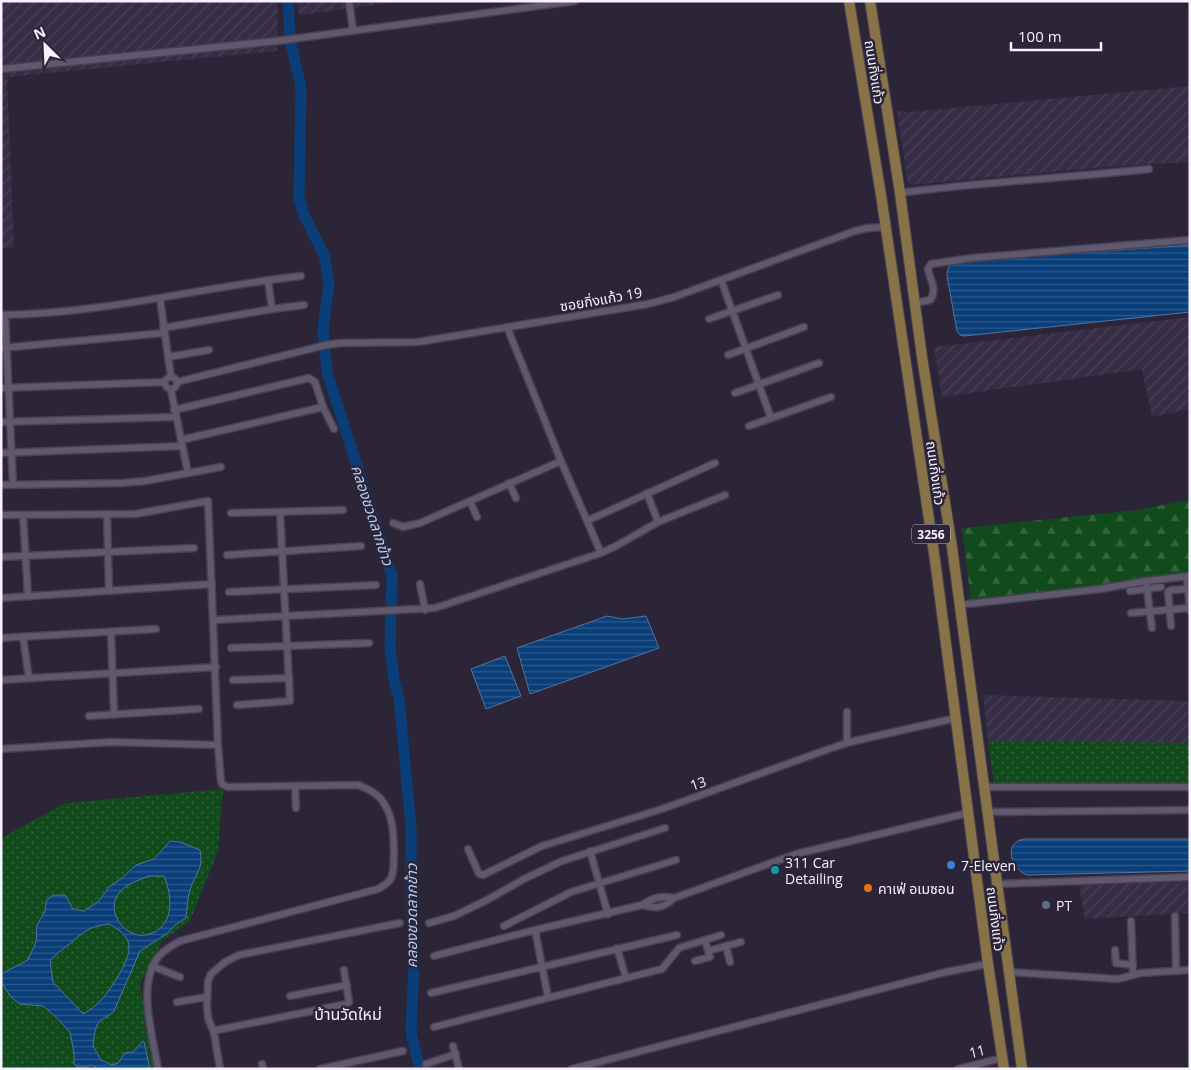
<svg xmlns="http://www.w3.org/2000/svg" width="1191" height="1070" font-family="'Open Sans','Noto Sans Thai',sans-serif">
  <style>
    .industrial { fill: url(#industrial-furrows) }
    .green { fill: url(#green-dots) }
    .forest { fill: url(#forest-firs) }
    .water { fill: url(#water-rules); stroke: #5174a1; fill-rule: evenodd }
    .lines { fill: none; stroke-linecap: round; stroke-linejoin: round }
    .river { stroke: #0a3e79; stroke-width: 11 }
    .street-casing { stroke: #464050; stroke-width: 9 }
    .primary-casing { stroke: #464050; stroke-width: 12 }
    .street { stroke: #60586e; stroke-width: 6 }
    .primary { stroke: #887248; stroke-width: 10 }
    .shop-dot { fill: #3f7fe0; stroke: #2c2538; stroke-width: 2 }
    .culture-dot { fill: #0f9aa8; stroke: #2c2538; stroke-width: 2 }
    .food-dot { fill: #e8710a; stroke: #2c2538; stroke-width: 2 }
    .service-dot { fill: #5c6f8a; stroke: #2c2538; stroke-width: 2 }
    .labels { text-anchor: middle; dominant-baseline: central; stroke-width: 5; stroke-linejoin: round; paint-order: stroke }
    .shield { fill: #2c2538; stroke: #b9b4c3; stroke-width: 1 }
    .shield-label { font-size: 12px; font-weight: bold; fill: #f6f2ff }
    .street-label { font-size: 14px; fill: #f6f2ff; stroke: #2c2538 }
    .poi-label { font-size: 14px; fill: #f6f2ff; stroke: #2c2538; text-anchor: start }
    .water-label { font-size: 15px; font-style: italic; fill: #b4cef2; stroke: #2c2538 }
    .quarter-label { font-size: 16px; fill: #f6f2ff; stroke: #2c2538 }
  </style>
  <defs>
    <pattern id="industrial-furrows" width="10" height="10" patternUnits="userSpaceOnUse" patternTransform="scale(1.25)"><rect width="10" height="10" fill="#362d46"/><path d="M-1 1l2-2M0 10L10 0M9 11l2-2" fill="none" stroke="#4a4258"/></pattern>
    <pattern id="green-dots" width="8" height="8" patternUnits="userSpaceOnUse" patternTransform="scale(1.25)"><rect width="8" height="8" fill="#124b1b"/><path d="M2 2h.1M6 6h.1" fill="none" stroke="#35653d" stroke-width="1.8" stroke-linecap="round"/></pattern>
    <pattern id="forest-firs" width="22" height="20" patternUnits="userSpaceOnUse" patternTransform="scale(1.25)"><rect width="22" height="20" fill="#124b1b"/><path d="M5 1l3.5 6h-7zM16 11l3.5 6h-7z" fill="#35653d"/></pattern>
    <pattern id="water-rules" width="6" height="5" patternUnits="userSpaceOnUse" patternTransform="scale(1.25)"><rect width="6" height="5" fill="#0a3e79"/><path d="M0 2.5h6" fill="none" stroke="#2e5a8d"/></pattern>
  </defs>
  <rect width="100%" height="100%" fill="#2c2538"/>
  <g class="industrial">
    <path d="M1,1H278L277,51L7,77L14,248L1,249Z"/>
    <path d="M297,1H403L299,15Z"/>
    <path d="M1190,86V162L1117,166L908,185L897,111L910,112Z"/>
    <path d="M1190,317V409L1152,417L1142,369L942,397L934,347Z"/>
    <path d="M983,695L1190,701V744L988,741Z"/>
    <path d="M1190,882V913L1085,919L1079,885Z"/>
  </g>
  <g class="green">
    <path d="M988,741L1190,743V784L994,785Z"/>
    <path d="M223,789L218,851L190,921L162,941L140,984L154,1069H1V838L66,803Z"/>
  </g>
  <path class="forest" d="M1190,500V572L1093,586L971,601L962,528L1136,510Z"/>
  <g class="water">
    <path d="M1190,245V312L964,336L960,335L957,331L947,276C947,263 954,263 965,261Z"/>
    <path d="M607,616L623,619L646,616L659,648L530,694L517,648Z"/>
    <path d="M505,656L521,696L486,709L471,669Z"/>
    <path d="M1024,839H1190V871L1027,875C1012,870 1002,843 1024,839Z"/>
    <path d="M170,841L180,842L200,850C204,870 195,873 190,890C187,899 187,909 186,918L175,925L168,933L140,951L114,1011C110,1016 105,1017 100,1021C94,1027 94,1039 93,1046L101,1060L112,1065L118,1063L125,1053L133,1052L143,1041L144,1042L150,1069H98C93,1062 85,1068 77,1067L74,1063V1052L70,1032L56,1017L43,1006L20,1004L10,996L1,981V974L28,960C30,954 34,948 36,942C38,937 35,931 37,926C41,914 46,917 46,901L53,895H65L73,909L84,911L99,901L109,887L122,878L136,865L154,859ZM149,876H164C173,897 175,930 145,935C124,938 105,911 119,893C126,884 139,880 149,876ZM109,924C117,928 129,936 129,947C130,960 111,989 102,999C97,1005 90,1010 83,1014L53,982L50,961C56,954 61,950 68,945C83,933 88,926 109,924Z"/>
  </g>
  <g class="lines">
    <path class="river" d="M288,1L290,39L301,88L299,199L304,215L324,255L329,283L323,330L327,372L392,576L390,647L394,679L399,699L411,826V898L414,963L411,1032L420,1069"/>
    <defs>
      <g id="street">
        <path d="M349,1L353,30"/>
        <path d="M1,69L277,41L575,1"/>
        <path d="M900,193C983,182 1066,178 1149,169"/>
        <path d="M268,280L272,309"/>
        <path d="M721,280L771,418"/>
        <path d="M160,299L171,377"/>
        <path d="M915,303L930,300C938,290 930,280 928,269L931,264L972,258L1190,240"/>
        <path d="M1,315C103,314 201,287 301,276"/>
        <path d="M5,315L13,484"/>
        <path d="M709,319L778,295"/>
        <path d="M507,327L561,461L601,553"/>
        <path d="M163,328L272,309L304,305"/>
        <path d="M1,348L164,333"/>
        <path d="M728,355L804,327"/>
        <path d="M168,357L209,350"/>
        <circle cx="171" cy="383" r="6"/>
        <path d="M177,382L326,345L340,343L418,342L648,304L674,297L855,231L868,228L886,227"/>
        <path d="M1,388L165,382"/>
        <path d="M171,390L188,473"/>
        <path d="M735,393L819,363"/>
        <path d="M174,410L309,378L315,382L323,407L334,429"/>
        <path d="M1,422L175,417"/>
        <path d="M749,426L831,397"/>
        <path d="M181,440L323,407"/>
        <path d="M1,453L182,446"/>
        <path d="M509,483L516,498"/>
        <path d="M1,485L122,483L145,481L221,467"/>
        <path d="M647,493L658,522"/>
        <path d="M470,501L477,517"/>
        <path d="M231,513L343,510"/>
        <path d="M107,514L109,591"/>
        <path d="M1,515L135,514L208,501L218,745L221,781L222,784L228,787L358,785C366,788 375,792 381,799C386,806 391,816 392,825C394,835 395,867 392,876C390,882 384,886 378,889L180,941C173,945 164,950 159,956C136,984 153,1036 158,1069"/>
        <path d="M23,515L28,596"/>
        <path d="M591,519L715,463"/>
        <path d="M393,523L403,527L420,523L561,461"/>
        <path d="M227,555L361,546"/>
        <path d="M1,557L194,548"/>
        <path d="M1187,577L1190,611"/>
        <path d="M1146,581L1152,628"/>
        <path d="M420,584L425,610"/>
        <path d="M1130,591L1161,587"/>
        <path d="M229,592L376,585"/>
        <path d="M1,598L212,584"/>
        <path d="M959,605L1100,589L1146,581L1190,576"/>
        <path d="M1131,613L1189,608"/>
        <path d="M214,620L435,608L601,553L618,545L658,522L725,495"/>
        <path d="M1171,626L1168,592L1171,590L1188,589"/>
        <path d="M111,632L114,714"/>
        <path d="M23,637L29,678"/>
        <path d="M1,638L156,629"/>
        <path d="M231,648L369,643"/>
        <path d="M1,680L216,667"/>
        <path d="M233,680L289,678"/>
        <path d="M237,705L290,701L280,512"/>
        <path d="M847,712V743"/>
        <path d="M89,716L199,709"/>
        <path d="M1,749L111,742L218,745"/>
        <path d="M295,786L296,808"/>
        <path d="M984,787H1190"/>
        <path d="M987,812L1190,810"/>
        <path d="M468,849L479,874L483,875L542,846L662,809L826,750L850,742L956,718"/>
        <path d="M590,851L608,914"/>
        <path d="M997,884L1190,877"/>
        <path d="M642,905C655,909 664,908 674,898L796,854L968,813"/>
        <path d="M1175,916L1176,971"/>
        <path d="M1131,921L1133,974"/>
        <path d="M429,923L454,916L487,900L524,879L562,861L665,828"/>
        <path d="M504,926L571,892L676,860"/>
        <path d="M535,930L548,997"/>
        <path d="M726,946L730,962"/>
        <path d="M617,948L626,978L662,969L679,948L721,935"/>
        <path d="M1115,950L1116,963L1133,965"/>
        <path d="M708,951L741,942"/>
        <path d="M434,956L535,930L642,905C653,898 660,895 674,898"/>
        <path d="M695,961L710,957L705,940"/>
        <path d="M152,966L180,977"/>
        <path d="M1009,972L1118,979L1141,973L1190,970"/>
        <path d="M431,993L677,935"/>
        <path d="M290,996L347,985"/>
        <path d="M177,1002L207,997"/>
        <path d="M434,1027L626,978"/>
        <path d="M214,1033L217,1030L347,1004L349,1002L344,970"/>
        <path d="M453,1046L459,1069"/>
        <path d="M262,1064L263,1069"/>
        <path d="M426,1064L456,1054"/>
        <path d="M220,1069L214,1033L208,1018L207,1005L208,981L211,974L225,962L239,955L400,923"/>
        <path d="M320,1069L403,1051"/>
        <path d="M572,1069L946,972L988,964"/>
        <path d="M958,1069L1002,1058"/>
      </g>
      <g id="primary">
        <path d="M849,1L881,195L935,560L988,964L1004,1069"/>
        <path d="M870,1L900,193L922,357L952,547L1022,1069"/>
      </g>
    </defs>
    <use href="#street" class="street-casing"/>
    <use href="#primary" class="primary-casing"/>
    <use href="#street" class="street"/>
    <use href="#primary" class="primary"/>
  </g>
  <circle class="shop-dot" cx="951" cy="865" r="5"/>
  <circle class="culture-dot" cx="775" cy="870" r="5"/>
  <circle class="food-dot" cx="868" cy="888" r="5"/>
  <circle class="service-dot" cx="1046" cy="905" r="5"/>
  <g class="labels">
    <rect class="shield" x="912" y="524.5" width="38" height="19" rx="4"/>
    <g class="shield-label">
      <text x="931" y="534">3256</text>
    </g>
    <g class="street-label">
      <text transform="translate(875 72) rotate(81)">ถนนกิ่งแก้ว</text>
      <text transform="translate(601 299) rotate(-10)">ซอยกิ่งแก้ว 19</text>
      <text transform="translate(936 473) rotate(82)">ถนนกิ่งแก้ว</text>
      <text transform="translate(698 783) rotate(-19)">13</text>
      <text transform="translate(996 919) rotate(83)">ถนนกิ่งแก้ว</text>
      <text transform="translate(977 1051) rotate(-13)">11</text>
    </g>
    <g class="poi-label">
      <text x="785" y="862">311 Car<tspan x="785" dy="16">Detailing</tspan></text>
      <text x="961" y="865">7-Eleven</text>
      <text x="878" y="888">คาเฟ่ อเมซอน</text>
      <text x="1056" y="905">PT</text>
    </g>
    <g class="water-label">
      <text transform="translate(373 515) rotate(72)">คลองชวดลากข้าว</text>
      <text transform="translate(411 916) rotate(-90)">คลองชวดลากข้าว</text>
    </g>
    <g class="quarter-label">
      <text x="348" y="1014">บ้านวัดใหม่</text>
    </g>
  </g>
  <rect width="1191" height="1070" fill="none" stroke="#f6f2ff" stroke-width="5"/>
  <g transform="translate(45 45) rotate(336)" stroke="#2c2538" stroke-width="4" paint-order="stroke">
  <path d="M0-4L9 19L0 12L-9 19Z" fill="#f6f2ff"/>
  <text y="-8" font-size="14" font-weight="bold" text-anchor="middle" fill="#f6f2ff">N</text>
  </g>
  <path d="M1011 42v8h90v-8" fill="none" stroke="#f6f2ff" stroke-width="2.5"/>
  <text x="1018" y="42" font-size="15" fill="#f6f2ff" stroke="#2c2538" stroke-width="4" paint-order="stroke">100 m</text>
</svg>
